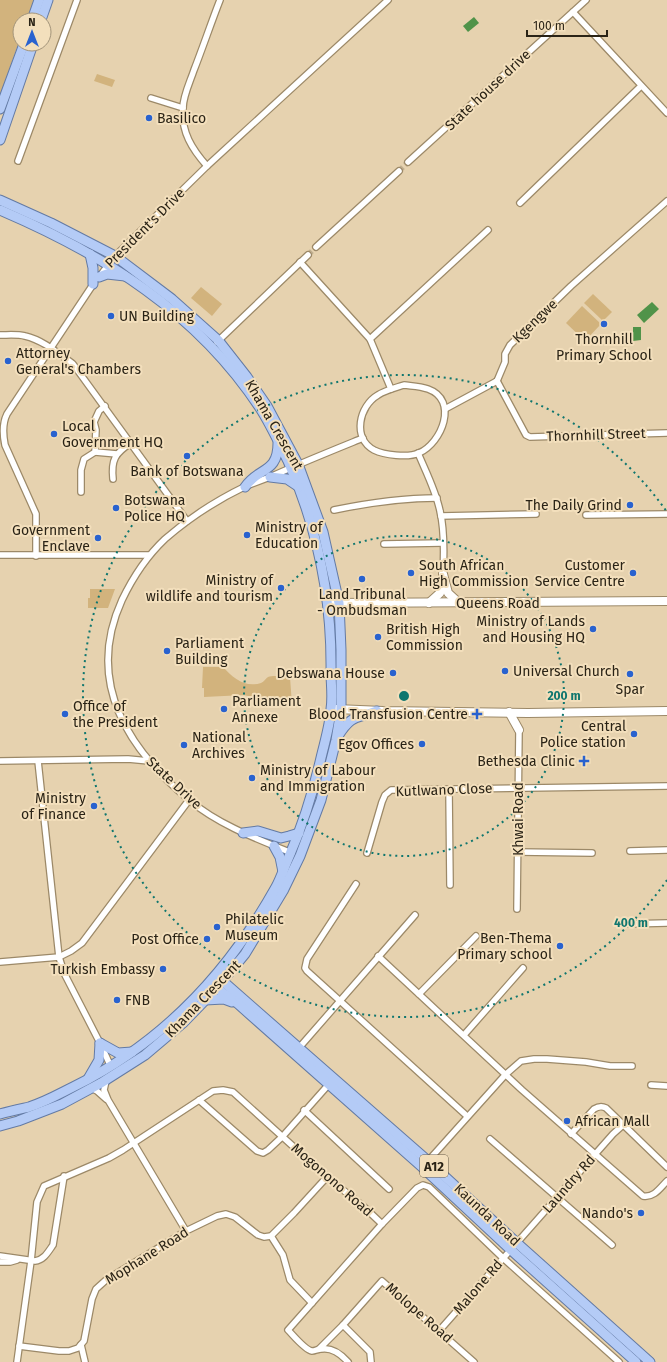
<svg xmlns="http://www.w3.org/2000/svg" width="667" height="1362" font-family="'Fira Sans',sans-serif">
  <style>
    .green { fill: #d2b37d }
    .water { fill: #509349 }
    .lines { fill: none; stroke-linecap: round; stroke-linejoin: round }
    .minor-tunnel { stroke: #c0af90; stroke-width: 5.5; stroke-dasharray: 5.5 3; stroke-linecap: butt }
    .minor-casing { stroke: #9c8968; stroke-width: 8 }
    .secondary-casing { stroke: #9c8968; stroke-width: 10 }
    .primary-casing { stroke: #637aa4; stroke-width: 11 }
    .minor { stroke: #fff; stroke-width: 5.5 }
    .secondary { stroke: #fff; stroke-width: 8 }
    .primary { stroke: #b4cbf6; stroke-width: 9 }
    .ring { fill: none; stroke: #0f766e; stroke-width: 2; stroke-dasharray: 2 4 }
    .poi-dot { fill: #2962cf; stroke: #f3dfbc; stroke-width: 1.5 }
    .labels { text-anchor: middle; dominant-baseline: central; stroke-width: 4; stroke-linejoin: round; paint-order: stroke }
    .shield { fill: #f3dfbc; stroke: #665b48; stroke-width: 1 }
    .shield-label { font-size: 13px; font-weight: bold; fill: #2a2316 }
    .street-label { font-size: 14px; fill: #2a2316; stroke: #f3dfbc }
    .poi-label { font-size: 14px; fill: #2a2316; stroke: #f3dfbc; text-anchor: start }
    .centre { fill: #0f766e; stroke: #f3dfbc; stroke-width: 2 }
    .ring-label { font-size: 12px; text-anchor: middle; font-weight: bold; fill: #0f766e; stroke: #f3dfbc; stroke-width: 4; stroke-linejoin: round; paint-order: stroke }
  </style>
  <rect width="100%" height="100%" fill="#e6d2af"/>
  <g class="green">
    <path d="M0,0H34L27,20H20V39L0,95Z"/>
    <path d="M97,74L115,80L112,87L94,81Z"/>
    <path d="M201,287L222,304L212,316L191,298Z"/>
    <path d="M593,294L612,312L603,321L584,303Z"/>
    <path d="M582,306L601,324L585,341L566,323Z"/>
    <path d="M90,589H115L108,608H88V598H90Z"/>
    <path d="M203,667H223C233,678 245,688 261,683C264,682 266,678 268,677C274,675 284,677 290,677L292,705H266L252,697L244,695L204,697V688H202Z"/>
  </g>
  <g class="water">
    <path d="M474,17L479,23L468,32L463,26Z"/>
    <path d="M652,302L659,309L644,323L637,315Z"/>
    <path d="M633,327H641V340L633,341Z"/>
  </g>
  <g class="lines">
    <g class="minor-tunnel">
      <path d="M399,171L408,162"/>
      <path d="M308,255L316,247"/>
    </g>
    <defs>
      <g id="minor">
        <path d="M573,12L667,113"/>
        <path d="M151,98L183,108"/>
        <path d="M18,161L77,0"/>
        <path d="M408,162L586,0"/>
        <path d="M207,166C192,149 181,132 183,108C183,96 190,82 194,70C203,47 211,23 220,0"/>
        <path d="M520,203L641,86"/>
        <path d="M316,247L399,171"/>
        <path d="M300,262L370,339L391,389"/>
        <path d="M100,276L115,256L207,166L388,0"/>
        <path d="M0,335C8,335 17,334 25,336C43,340 59,354 73,364L187,521"/>
        <path d="M370,339L488,230"/>
        <path d="M217,342L308,255"/>
        <path d="M497,381L505,362V354L510,345L571,286L667,201"/>
        <path d="M497,381L526,435L530,437L667,433"/>
        <path d="M404,385C411,386 420,386 428,389C459,400 442,443 419,453C408,458 384,455 374,450C352,438 359,406 378,395C386,390 395,388 404,385Z"/>
        <path d="M445,409L497,381"/>
        <path d="M95,452L117,454"/>
        <path d="M418,453C426,472 436,491 440,511C444,528 444,556 443,574"/>
        <path d="M113,479C111,460 115,453 131,443"/>
        <path d="M81,492V470L84,459L95,452L96,430L94,422L99,411L105,406"/>
        <path d="M334,510C368,503 402,498 437,498"/>
        <path d="M586,515L667,514"/>
        <path d="M441,516L536,514"/>
        <path d="M384,544L442,543"/>
        <path d="M0,555H149"/>
        <path d="M36,556V514L5,445C3,435 2,424 7,414L94,283"/>
        <path d="M0,761L128,759L149,761"/>
        <path d="M38,761L59,957L64,973L100,1043L111,1067"/>
        <path d="M449,790L450,885"/>
        <path d="M630,851L667,850"/>
        <path d="M518,852L592,853"/>
        <path d="M292,853C257,839 219,825 189,800C127,748 85,681 122,600C133,577 147,556 165,539C189,518 217,500 246,486C254,483 262,480 270,477C301,463 331,451 363,438"/>
        <path d="M367,853L382,802L385,795L391,790L667,786"/>
        <path d="M356,884L307,959L305,968L307,971L467,1116"/>
        <path d="M517,909L519,730"/>
        <path d="M626,924L667,923"/>
        <path d="M378,956L522,1090L643,1196C654,1198 660,1188 667,1181"/>
        <path d="M0,962L59,957L71,951L82,943L189,800"/>
        <path d="M419,994L476,936"/>
        <path d="M464,1035L523,968"/>
        <path d="M298,1049L415,915"/>
        <path d="M106,1081L104,1090L108,1100L186,1231"/>
        <path d="M651,1085L667,1086"/>
        <path d="M91,1088L97,1091L106,1099"/>
        <path d="M199,1100L257,1151L263,1153L268,1150L283,1136L330,1083"/>
        <path d="M304,1110L389,1189"/>
        <path d="M571,1134L594,1109C599,1106 602,1106 606,1108L667,1167"/>
        <path d="M490,1139L612,1245"/>
        <path d="M428,1161L506,1074L521,1061L534,1059H547L586,1062L610,1066H632"/>
        <path d="M271,1236L283,1255L290,1280L312,1303"/>
        <path d="M0,1256L35,1261C44,1260 48,1252 53,1245L64,1176"/>
        <path d="M0,1262H10L17,1260"/>
        <path d="M439,1331L613,1134L623,1125"/>
        <path d="M81,1345L85,1362"/>
        <path d="M19,1346L59,1351H69L78,1348L84,1341L92,1299L96,1289L106,1280L186,1231L217,1216L226,1214L235,1217L258,1235L264,1237L271,1236L294,1213L327,1177"/>
        <path d="M319,1349L343,1325"/>
        <path d="M17,1362L31,1261L37,1202L44,1186L109,1158L123,1150L213,1091L223,1090L233,1092L327,1177L363,1206L382,1224"/>
        <path d="M348,1362C341,1354 332,1347 321,1349C318,1349 315,1351 312,1351C305,1350 293,1335 288,1330L382,1224L417,1188L423,1185L429,1187L503,1258L619,1362"/>
        <path d="M371,1362L370,1352L343,1325L382,1281L474,1362"/>
      </g>
      <g id="secondary">
        <path d="M443,574L448,593L459,603"/>
        <path d="M328,603L667,601"/>
        <path d="M429,603L440,593L443,576"/>
        <path d="M336,709L383,711L528,713L667,711"/>
        <path d="M509,712L519,730"/>
      </g>
      <g id="primary">
        <path d="M32,20L39,0"/>
        <path d="M41,20L48,0"/>
        <path d="M0,109L24,44"/>
        <path d="M0,140L33,44"/>
        <path d="M0,200L51,223L115,256L172,299L218,340L247,377L267,406L298,464L323,532L339,603L341,650V710L336,740L321,800L300,856L283,891L245,954L216,989L184,1022L145,1055L101,1083L62,1104L18,1121L0,1126"/>
        <path d="M0,210C103,254 197,312 260,408C271,425 279,443 288,461C318,529 332,599 331,672C331,684 333,697 331,709C330,726 324,744 320,762C312,796 302,827 288,859C284,868 281,878 276,887C228,973 163,1043 73,1087C59,1094 45,1102 29,1107C20,1109 10,1111 0,1114"/>
        <path d="M90,254L93,268V284"/>
        <path d="M99,277L107,274L125,276"/>
        <path d="M270,477L287,479L299,487"/>
        <path d="M245,487C258,467 278,474 278,443"/>
        <path d="M338,736C352,714 356,719 377,711"/>
        <path d="M243,833L258,831L281,838L289,836L299,833"/>
        <path d="M274,846L280,857L283,872"/>
        <path d="M218,977L428,1161L517,1243L650,1362"/>
        <path d="M213,986L237,1003L422,1167L511,1250L636,1362"/>
        <path d="M205,1000L224,999L232,1002"/>
        <path d="M100,1043L118,1053L132,1052"/>
        <path d="M88,1079L99,1060L100,1043"/>
      </g>
    </defs>
    <use href="#minor" class="minor-casing"/>
    <use href="#secondary" class="secondary-casing"/>
    <use href="#primary" class="primary-casing"/>
    <use href="#minor" class="minor"/>
    <use href="#secondary" class="secondary"/>
    <use href="#primary" class="primary"/>
  </g>
  <g class="ring">
    <circle cx="404" cy="696" r="160"/>
    <path d="M667 880A321 321 0 1 1 667 512"/>
  </g>
  <g class="poi-dot">
    <circle cx="149" cy="118" r="4"/>
    <circle cx="111" cy="316" r="4"/>
    <circle cx="604" cy="324" r="4"/>
    <circle cx="8" cy="361" r="4"/>
    <circle cx="54" cy="434" r="4"/>
    <circle cx="187" cy="456" r="4"/>
    <circle cx="630" cy="505" r="4"/>
    <circle cx="116" cy="508" r="4"/>
    <circle cx="247" cy="535" r="4"/>
    <circle cx="98" cy="538" r="4"/>
    <circle cx="411" cy="573" r="4"/>
    <circle cx="633" cy="573" r="4"/>
    <circle cx="362" cy="579" r="4"/>
    <circle cx="281" cy="588" r="4"/>
    <circle cx="593" cy="629" r="4"/>
    <circle cx="378" cy="637" r="4"/>
    <circle cx="167" cy="651" r="4"/>
    <circle cx="505" cy="671" r="4"/>
    <circle cx="393" cy="673" r="4"/>
    <circle cx="630" cy="674" r="4"/>
    <circle cx="224" cy="709" r="4"/>
    <circle cx="65" cy="714" r="4"/>
    <path d="M475 708h4v4h4v4h-4v4h-4v-4h-4v-4h4z"/>
    <circle cx="634" cy="734" r="4"/>
    <circle cx="422" cy="744" r="4"/>
    <circle cx="184" cy="745" r="4"/>
    <path d="M582 755h4v4h4v4h-4v4h-4v-4h-4v-4h4z"/>
    <circle cx="252" cy="778" r="4"/>
    <circle cx="94" cy="806" r="4"/>
    <circle cx="217" cy="927" r="4"/>
    <circle cx="207" cy="939" r="4"/>
    <circle cx="560" cy="946" r="4"/>
    <circle cx="163" cy="969" r="4"/>
    <circle cx="117" cy="1000" r="4"/>
    <circle cx="567" cy="1121" r="4"/>
    <circle cx="641" cy="1213" r="4"/>
  </g>
  <g class="labels">
    <rect class="shield" x="420" y="1155" width="28" height="22" rx="3"/>
    <g class="shield-label">
      <text x="434" y="1166">A12</text>
    </g>
    <g class="street-label">
      <text transform="translate(488 90) rotate(-43)">State house drive</text>
      <text transform="translate(145 228) rotate(-45)">President's Drive</text>
      <text transform="translate(535 321) rotate(-44)">Kgengwe</text>
      <text transform="translate(274 425) rotate(60)">Khama Crescent</text>
      <text transform="translate(596 435) rotate(-2)">Thornhill Street</text>
      <text x="498" y="603">Queens Road</text>
      <text transform="translate(174 783) rotate(43)">State Drive</text>
      <text transform="translate(444 790) rotate(-2)">Kutlwano Close</text>
      <text transform="translate(518 819) rotate(-90)">Khwai Road</text>
      <text transform="translate(203 999) rotate(-46)">Khama Crescent</text>
      <text transform="translate(332 1180) rotate(41)">Mogonono Road</text>
      <text transform="translate(569 1184) rotate(-49)">Laundry Rd</text>
      <text transform="translate(487 1215) rotate(43)">Kaunda Road</text>
      <text transform="translate(147 1256) rotate(-32)">Mophane Road</text>
      <text transform="translate(478 1287) rotate(-49)">Malone Rd</text>
      <text transform="translate(419 1313) rotate(41)">Molope Road</text>
    </g>
    <g class="poi-label">
      <text x="157" y="118">Basilico</text>
      <text x="119" y="316">UN Building</text>
      <text x="604" y="339" text-anchor="middle">Thornhill<tspan x="604" dy="16">Primary School</tspan></text>
      <text x="16" y="353">Attorney<tspan x="16" dy="16">General's Chambers</tspan></text>
      <text x="62" y="426">Local<tspan x="62" dy="16">Government HQ</tspan></text>
      <text x="187" y="471" text-anchor="middle">Bank of Botswana</text>
      <text x="124" y="500">Botswana<tspan x="124" dy="16">Police HQ</tspan></text>
      <text x="622" y="505" text-anchor="end">The Daily Grind</text>
      <text x="255" y="527">Ministry of<tspan x="255" dy="16">Education</tspan></text>
      <text x="90" y="530" text-anchor="end">Government<tspan x="90" dy="16">Enclave</tspan></text>
      <text x="419" y="565">South African<tspan x="419" dy="16">High Commission</tspan></text>
      <text x="625" y="565" text-anchor="end">Customer<tspan x="625" dy="16">Service Centre</tspan></text>
      <text x="273" y="580" text-anchor="end">Ministry of<tspan x="273" dy="16">wildlife and tourism</tspan></text>
      <text x="362" y="594" text-anchor="middle">Land Tribunal<tspan x="362" dy="16">- Ombudsman</tspan></text>
      <text x="585" y="621" text-anchor="end">Ministry of Lands<tspan x="585" dy="16">and Housing HQ</tspan></text>
      <text x="386" y="629">British High<tspan x="386" dy="16">Commission</tspan></text>
      <text x="175" y="643">Parliament<tspan x="175" dy="16">Building</tspan></text>
      <text x="513" y="671">Universal Church</text>
      <text x="385" y="673" text-anchor="end">Debswana House</text>
      <text x="630" y="689" text-anchor="middle">Spar</text>
      <text x="232" y="701">Parliament<tspan x="232" dy="16">Annexe</tspan></text>
      <text x="73" y="706">Office of<tspan x="73" dy="16">the President</tspan></text>
      <text x="468" y="714" text-anchor="end">Blood Transfusion Centre</text>
      <text x="626" y="726" text-anchor="end">Central<tspan x="626" dy="16">Police station</tspan></text>
      <text x="192" y="737">National<tspan x="192" dy="16">Archives</tspan></text>
      <text x="414" y="744" text-anchor="end">Egov Offices</text>
      <text x="575" y="761" text-anchor="end">Bethesda Clinic</text>
      <text x="260" y="770">Ministry of Labour<tspan x="260" dy="16">and Immigration</tspan></text>
      <text x="86" y="798" text-anchor="end">Ministry<tspan x="86" dy="16">of Finance</tspan></text>
      <text x="225" y="919">Philatelic<tspan x="225" dy="16">Museum</tspan></text>
      <text x="552" y="938" text-anchor="end">Ben-Thema<tspan x="552" dy="16">Primary school</tspan></text>
      <text x="199" y="939" text-anchor="end">Post Office</text>
      <text x="155" y="969" text-anchor="end">Turkish Embassy</text>
      <text x="125" y="1000">FNB</text>
      <text x="575" y="1121">African Mall</text>
      <text x="633" y="1213" text-anchor="end">Nando's</text>
    </g>
  </g>
  <circle cx="404" cy="696" r="6" class="centre"/>
  <g class="ring-label">
    <text x="564" y="700">200 m</text>
    <text x="631" y="927">400 m</text>
  </g>
  <g transform="translate(32 32)"><circle r="19" fill="#f3dfbc" stroke="#a3947a"/>
  <path d="M0-3L7 15L0 10L-7 15Z" fill="#2962cf"/>
  <text y="-6" font-size="11" font-weight="bold" text-anchor="middle" fill="#2a2316">N</text>
  </g>
  <path d="M527 30v6h80v-6" fill="none" stroke="#2a2316" stroke-width="2"/>
  <text x="533" y="30" font-size="12" fill="#2a2316" stroke="#f3dfbc" stroke-width="3" paint-order="stroke">100 m</text>
</svg>
